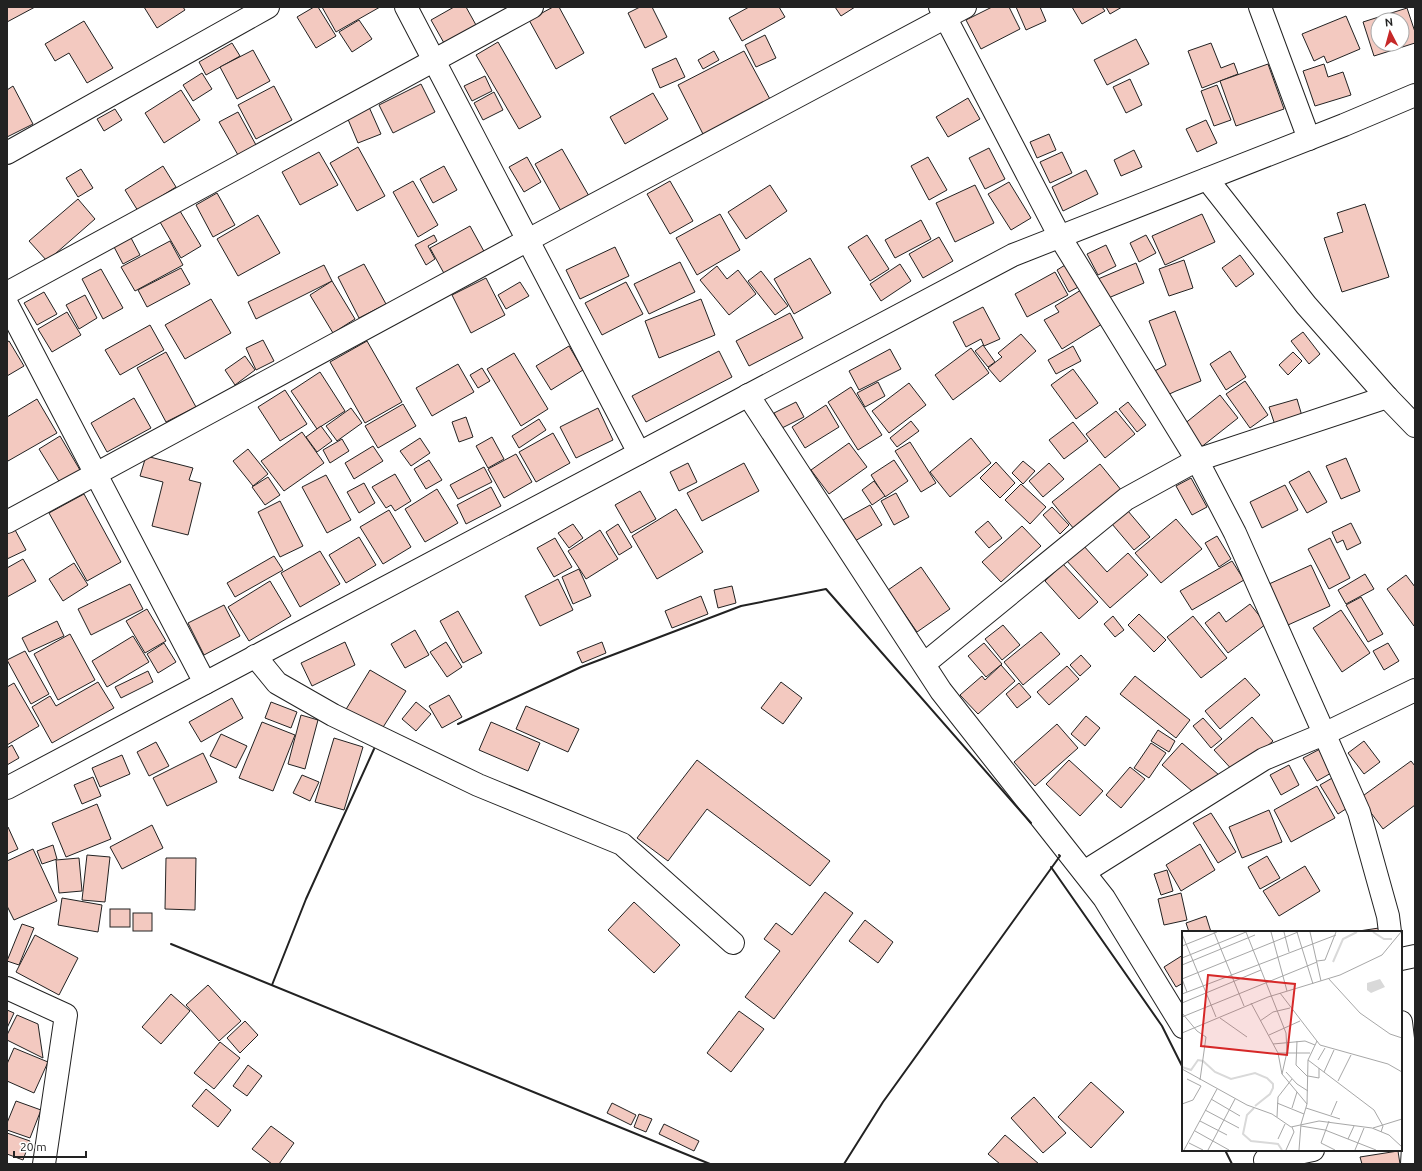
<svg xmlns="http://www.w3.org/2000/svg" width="1422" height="1171" font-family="Ubuntu,sans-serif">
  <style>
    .building { fill: #f3c9c0; stroke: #222; fill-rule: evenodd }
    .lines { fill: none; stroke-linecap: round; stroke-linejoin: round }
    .minor-casing { stroke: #222; stroke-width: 24 }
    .major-casing { stroke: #222; stroke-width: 24 }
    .minor { stroke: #fff; stroke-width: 22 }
    .major { stroke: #fff; stroke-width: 22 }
    .wall { stroke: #222; stroke-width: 2 }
    .inset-river { fill: none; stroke: #d9d9d9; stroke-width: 2 }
    .inset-road { fill: none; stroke: #a7a7a7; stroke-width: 1 }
    .view { fill: #d62828; fill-opacity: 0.15; stroke: #d62828; stroke-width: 2 }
    .inset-edge { fill: none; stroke: #222; stroke-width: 2 }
  </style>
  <rect width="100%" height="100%" fill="#fff"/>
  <g class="building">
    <path d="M7,7H35L7,22Z"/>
    <path d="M144,7H183L185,10L157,28Z"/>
    <path d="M314,7H318L336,36L316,48L297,17Z"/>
    <path d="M322,7H380L336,32Z"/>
    <path d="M454,7H466L476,25L444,43L431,20Z"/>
    <path d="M553,7H559L584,53L556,69L529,20Z"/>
    <path d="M640,7H652L667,37L645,48L628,13Z"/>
    <path d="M749,7H779L785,17L742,41L729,18Z"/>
    <path d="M835,7H855L841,16Z"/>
    <path d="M992,7H1009L1020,29L981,49L966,20Z"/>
    <path d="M1016,7H1040L1046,21L1026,30Z"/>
    <path d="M1072,7H1102L1105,11L1082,24Z"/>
    <path d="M1106,7H1122L1110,14Z"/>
    <path d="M1407,8L1415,32V43L1374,56L1363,22ZM1378,20H1402V44H1378Z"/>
    <path d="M1346,16L1360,49L1327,63L1324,56L1314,61L1302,34Z"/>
    <path d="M359,20L372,39L352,52L339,32Z"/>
    <path d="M84,21L113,68L87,83L69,53L55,61L45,44Z"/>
    <path d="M765,35L776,58L756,67L745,45Z"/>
    <path d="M1136,39L1149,64L1107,85L1094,60Z"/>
    <path d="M498,42L541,117L519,129L476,55Z"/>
    <path d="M232,43L240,56L206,75L199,62Z"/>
    <path d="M1211,43L1221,68L1234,63L1238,74L1202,88L1188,51Z"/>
    <path d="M253,50L270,81L237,99L220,67Z"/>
    <path d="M714,51L719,60L703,69L698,60Z"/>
    <path d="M744,51L771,101L704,136L678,85Z"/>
    <path d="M676,58L685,77L660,88L652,69Z"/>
    <path d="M1268,64L1284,109L1236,126L1220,81Z"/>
    <path d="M1324,64L1328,77L1343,72L1351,95L1315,106L1303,71Z"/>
    <path d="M202,73L212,89L193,101L183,85Z"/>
    <path d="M485,76L492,91L472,101L464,86Z"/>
    <path d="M1130,79L1142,105L1126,113L1113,87Z"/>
    <path d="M421,84L435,112L393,133L379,105Z"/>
    <path d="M1217,85L1231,120L1214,126L1201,91Z"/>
    <path d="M13,86L33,124L7,137V90Z"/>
    <path d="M274,86L292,120L256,139L238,105Z"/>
    <path d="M181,90L200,120L164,143L145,113Z"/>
    <path d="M494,92L503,110L483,120L474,103Z"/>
    <path d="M653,93L668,119L625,144L610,117Z"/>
    <path d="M968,98L980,119L948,137L936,117Z"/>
    <path d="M369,107L381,134L358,143L347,117Z"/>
    <path d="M115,109L122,120L104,131L97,119Z"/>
    <path d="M238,112L256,145L238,155L219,122Z"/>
    <path d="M1206,120L1217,143L1197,152L1186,129Z"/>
    <path d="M1049,134L1056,150L1037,158L1030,142Z"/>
    <path d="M358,147L385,196L357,211L330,163Z"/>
    <path d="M989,148L1005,179L985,189L969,158Z"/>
    <path d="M562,149L589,196L561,211L535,164Z"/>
    <path d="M1134,150L1142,167L1121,176L1114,160Z"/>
    <path d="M319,152L338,185L300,205L282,172Z"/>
    <path d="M1062,152L1072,173L1050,183L1040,162Z"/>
    <path d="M527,157L541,182L524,192L509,167Z"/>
    <path d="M928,157L947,190L929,200L911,166Z"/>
    <path d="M163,166L176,187L138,211L125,190Z"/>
    <path d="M444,166L457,190L433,203L420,179Z"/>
    <path d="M81,169L93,188L78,197L66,178Z"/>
    <path d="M1086,170L1098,194L1063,211L1052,187Z"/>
    <path d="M413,181L438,225L418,237L393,192Z"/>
    <path d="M670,181L693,221L670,234L647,194Z"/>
    <path d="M1009,182L1031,218L1011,230L988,194Z"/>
    <path d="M770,185L787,211L746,239L728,212Z"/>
    <path d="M975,185L994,223L955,242L936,203Z"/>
    <path d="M217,193L235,225L213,237L196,205Z"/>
    <path d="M78,199L95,219L47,261L29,241Z"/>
    <path d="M1365,204L1389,277L1342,292L1324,238L1343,232L1337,213Z"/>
    <path d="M180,211L201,246L181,258L160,222Z"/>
    <path d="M720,214L740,250L697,275L676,238Z"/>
    <path d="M1202,214L1215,242L1165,265L1152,236Z"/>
    <path d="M258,215L280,253L238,276L217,239Z"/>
    <path d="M921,220L931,239L895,258L885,240Z"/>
    <path d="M470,226L486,255L446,277L430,248Z"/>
    <path d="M434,235L437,241L428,246L435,259L426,265L415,245Z"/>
    <path d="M867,235L889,269L870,281L848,247Z"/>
    <path d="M1146,235L1156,253L1139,262L1130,243Z"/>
    <path d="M130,236L140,255L123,264L113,245Z"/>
    <path d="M939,237L953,261L923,278L909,254Z"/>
    <path d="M170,241L183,265L135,291L121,267Z"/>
    <path d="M1106,245L1116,266L1098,275L1087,254Z"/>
    <path d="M615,247L629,276L580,299L566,270Z"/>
    <path d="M1240,255L1254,274L1236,287L1222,268Z"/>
    <path d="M810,258L831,293L794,314L774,279Z"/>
    <path d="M1184,260L1193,288L1169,296L1159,269Z"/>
    <path d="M680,262L695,292L649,314L634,284Z"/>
    <path d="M1070,262L1082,285L1069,292L1057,270Z"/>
    <path d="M1136,263L1144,283L1106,299L1098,279Z"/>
    <path d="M364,264L386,304L359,318L338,277Z"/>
    <path d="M900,264L911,281L881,301L870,284Z"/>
    <path d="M324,265L332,281L256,319L248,302Z"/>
    <path d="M717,266L727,279L738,270L756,294L729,315L700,280Z"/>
    <path d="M181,268L190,284L147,307L138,290Z"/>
    <path d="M101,269L123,308L103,319L82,279Z"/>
    <path d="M761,271L788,306L775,315L748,281Z"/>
    <path d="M1055,272L1068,295L1027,317L1015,294Z"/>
    <path d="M486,278L505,315L471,333L452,295Z"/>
    <path d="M332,281L355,319L333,333L310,295Z"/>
    <path d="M520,282L529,296L506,309L498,295Z"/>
    <path d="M626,282L643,314L602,335L585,303Z"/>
    <path d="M1081,290L1102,324L1062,349L1044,320L1059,312L1055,306Z"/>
    <path d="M44,292L57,314L37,325L24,303Z"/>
    <path d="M85,295L97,318L79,329L66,305Z"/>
    <path d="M211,299L231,333L185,359L165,325Z"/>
    <path d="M701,299L715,335L659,358L645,321Z"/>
    <path d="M983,307L1000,339L984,346L981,339L966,347L953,322Z"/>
    <path d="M1175,311L1201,381L1176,391L1163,397L1151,373L1166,365L1149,321Z"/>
    <path d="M67,312L81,335L52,352L38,329Z"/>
    <path d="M790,313L803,338L749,366L736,341Z"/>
    <path d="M150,325L164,350L120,375L105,350Z"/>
    <path d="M1303,332L1320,354L1309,364L1291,341Z"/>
    <path d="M1021,334L1036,351L1000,382L988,368L1002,357L998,353Z"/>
    <path d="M263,340L274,361L256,370L246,348Z"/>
    <path d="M9,341L24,366L7,376V342Z"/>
    <path d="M367,341L402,402L365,423L330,362Z"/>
    <path d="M983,345L995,362L988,367L975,351Z"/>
    <path d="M569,346L583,370L551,390L536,366Z"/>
    <path d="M1073,346L1081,361L1056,374L1048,360Z"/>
    <path d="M971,348L989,373L953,400L935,375Z"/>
    <path d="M890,349L901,369L859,390L849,371Z"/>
    <path d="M719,351L732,377L646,422L632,396Z"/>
    <path d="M1230,351L1246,377L1226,390L1210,364Z"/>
    <path d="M166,352L196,407L166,422L137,368Z"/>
    <path d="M1293,352L1302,361L1288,375L1279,365Z"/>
    <path d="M514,353L548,409L521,426L487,369Z"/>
    <path d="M245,356L255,370L235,385L225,370Z"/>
    <path d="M458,364L474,392L432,416L416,388Z"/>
    <path d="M482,368L490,381L478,388L470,375Z"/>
    <path d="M1073,369L1098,403L1076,419L1051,385Z"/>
    <path d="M320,372L345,411L317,429L291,391Z"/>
    <path d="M1245,381L1268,415L1250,428L1226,394Z"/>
    <path d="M878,382L885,396L865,407L857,393Z"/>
    <path d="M909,383L926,405L889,433L872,411Z"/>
    <path d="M851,387L882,435L858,450L828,402Z"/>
    <path d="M285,390L307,424L280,441L258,407Z"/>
    <path d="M1220,395L1238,418L1200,448L1183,425Z"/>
    <path d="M134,398L151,428L107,452L91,423Z"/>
    <path d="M37,399L57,433L8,461L7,459V417Z"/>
    <path d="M1297,399L1302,416L1275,425L1269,407Z"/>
    <path d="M796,402L804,417L782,428L774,413Z"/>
    <path d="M1128,402L1146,425L1137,432L1119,409Z"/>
    <path d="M403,404L416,426L378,448L365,426Z"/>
    <path d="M826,405L839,427L805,448L792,427Z"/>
    <path d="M351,408L362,423L337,441L326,426Z"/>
    <path d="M598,408L613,440L576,458L560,427Z"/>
    <path d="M1116,411L1135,434L1105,458L1086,434Z"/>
    <path d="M466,417L473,437L459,442L452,422Z"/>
    <path d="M539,419L546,430L519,448L512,436Z"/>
    <path d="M911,421L919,431L897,447L890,438Z"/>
    <path d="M1073,422L1088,441L1064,459L1049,440Z"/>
    <path d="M321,426L332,441L317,452L306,437Z"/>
    <path d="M302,432L324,463L284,491L261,461Z"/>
    <path d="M553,433L570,463L536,482L519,452Z"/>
    <path d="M60,436L80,470L60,483L39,449Z"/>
    <path d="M492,437L504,459L488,468L476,446Z"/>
    <path d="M420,438L430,453L411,466L400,451Z"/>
    <path d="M971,438L991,463L950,497L930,472Z"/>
    <path d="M342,439L349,451L330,463L323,450Z"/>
    <path d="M910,442L936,483L921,492L895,451Z"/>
    <path d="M849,443L867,467L829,494L811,470Z"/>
    <path d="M373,446L383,461L354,479L345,463Z"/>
    <path d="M248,449L268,474L253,486L233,461Z"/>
    <path d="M516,454L532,482L504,498L488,469Z"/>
    <path d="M146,456L193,468L189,480L201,483L188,535L152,526L163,482L140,476Z"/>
    <path d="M1346,458L1360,491L1341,499L1326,466Z"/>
    <path d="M429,460L442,480L426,489L414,469Z"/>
    <path d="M894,460L908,481L885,497L871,475Z"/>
    <path d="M1023,461L1035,471L1023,484L1012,473Z"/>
    <path d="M996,462L1015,483L1000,498L980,478Z"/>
    <path d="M688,463L697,482L679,491L670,472Z"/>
    <path d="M744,463L759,491L702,521L687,493Z"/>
    <path d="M1049,463L1064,479L1043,497L1029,481Z"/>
    <path d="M1100,464L1122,491L1074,529L1052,502Z"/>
    <path d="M484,467L492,482L458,499L450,485Z"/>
    <path d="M1309,471L1327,502L1307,513L1289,482Z"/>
    <path d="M395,474L411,501L395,511L391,505L386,508L372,487Z"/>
    <path d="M326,475L351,520L327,533L302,487Z"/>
    <path d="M268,477L280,495L265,505L252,487Z"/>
    <path d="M1191,478L1207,507L1192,515L1176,486Z"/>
    <path d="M874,481L885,496L872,505L862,490Z"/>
    <path d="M364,483L375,503L359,513L347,492Z"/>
    <path d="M1021,484L1046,507L1030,524L1005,500Z"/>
    <path d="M1285,485L1298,510L1262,528L1250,502Z"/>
    <path d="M491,487L501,506L466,524L457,505Z"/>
    <path d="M437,489L458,523L425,542L405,509Z"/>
    <path d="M640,491L656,519L631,533L615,505Z"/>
    <path d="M896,493L909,517L894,525L881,501Z"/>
    <path d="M84,494L121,562L87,581L49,513Z"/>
    <path d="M280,501L303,546L280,557L258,512Z"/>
    <path d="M870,505L882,525L855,541L843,520Z"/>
    <path d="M1052,507L1069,525L1060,534L1043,515Z"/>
    <path d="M676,509L703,552L657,579L632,536Z"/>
    <path d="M389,510L411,547L383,564L360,527Z"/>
    <path d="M1128,511L1150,537L1134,550L1112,524Z"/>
    <path d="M1176,519L1202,549L1161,583L1135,553Z"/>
    <path d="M988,521L1002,538L989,548L975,532Z"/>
    <path d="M1351,523L1361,543L1347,550L1343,540L1337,543L1332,532Z"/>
    <path d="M573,524L583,538L569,548L558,533Z"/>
    <path d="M618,524L632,547L619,555L606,532Z"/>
    <path d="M1022,526L1041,546L1001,582L982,562Z"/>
    <path d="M14,528L26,550L7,559V531Z"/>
    <path d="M600,530L618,559L586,579L568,551Z"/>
    <path d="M1217,536L1231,559L1219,567L1205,543Z"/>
    <path d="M359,537L376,565L346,583L329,555Z"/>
    <path d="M555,538L572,567L554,577L537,548Z"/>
    <path d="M1330,538L1350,578L1329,589L1308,549Z"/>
    <path d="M1083,545L1107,572L1128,553L1148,575L1110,608L1066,560Z"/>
    <path d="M320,551L340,584L300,607L281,573Z"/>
    <path d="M274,556L283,570L235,597L227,583Z"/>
    <path d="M23,559L36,581L7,597V568Z"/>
    <path d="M1232,561L1244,580L1192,610L1180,591Z"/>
    <path d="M74,563L88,585L63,601L49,579Z"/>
    <path d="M1063,564L1098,602L1079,619L1045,581Z"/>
    <path d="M1311,565L1330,606L1288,625L1269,584Z"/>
    <path d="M921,567L950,609L917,632L888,590Z"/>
    <path d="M579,569L591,596L573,604L562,577Z"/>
    <path d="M1365,574L1374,589L1346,604L1338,590Z"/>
    <path d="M1406,575L1415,587V625L1414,626L1387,589Z"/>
    <path d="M558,579L573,610L540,626L525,596Z"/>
    <path d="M270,581L291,616L249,641L228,607Z"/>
    <path d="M130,584L143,609L91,635L78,609Z"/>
    <path d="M732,586L736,603L718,608L714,590Z"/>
    <path d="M701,596L708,614L672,628L665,611Z"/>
    <path d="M1361,597L1383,634L1368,642L1346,605Z"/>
    <path d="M1250,604L1266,624L1228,653L1205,623L1219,612L1226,622Z"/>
    <path d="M224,605L240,636L204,655L188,623Z"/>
    <path d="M147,609L166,641L145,653L126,621Z"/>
    <path d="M1341,610L1370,653L1342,672L1313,628Z"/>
    <path d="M458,611L482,653L463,663L440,621Z"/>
    <path d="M1139,614L1166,640L1154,652L1128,625Z"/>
    <path d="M1113,616L1124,630L1115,637L1104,624Z"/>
    <path d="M1193,616L1227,658L1201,678L1167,637Z"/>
    <path d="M57,621L64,636L29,652L22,638Z"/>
    <path d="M1003,625L1020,645L1002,660L985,639Z"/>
    <path d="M415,630L429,655L405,668L391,644Z"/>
    <path d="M1041,632L1060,654L1023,685L1004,662Z"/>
    <path d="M70,634L95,680L58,700L34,654Z"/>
    <path d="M133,636L149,662L107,687L92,661Z"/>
    <path d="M345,642L355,665L312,686L301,663Z"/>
    <path d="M446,642L462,667L447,677L430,652Z"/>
    <path d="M602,642L606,653L582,663L577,652Z"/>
    <path d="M164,643L176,662L158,673L147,654Z"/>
    <path d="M984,643L1002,664L986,677L968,656Z"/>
    <path d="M1388,643L1399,661L1384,670L1373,651Z"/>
    <path d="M25,651L49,694L31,704L7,660Z"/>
    <path d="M1081,655L1091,666L1080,676L1070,665Z"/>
    <path d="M1001,665L1015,681L978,714L960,695L982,676L985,680Z"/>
    <path d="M1067,666L1079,679L1049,705L1037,692Z"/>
    <path d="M370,670L406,691L380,732L345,711Z"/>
    <path d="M148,671L153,682L121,698L115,687Z"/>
    <path d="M1135,676L1190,720L1176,738L1120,694Z"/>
    <path d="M1245,678L1260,695L1220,729L1205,711Z"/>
    <path d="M98,682L114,708L52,743L32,707L50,696L56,706Z"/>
    <path d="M781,682L802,698L783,724L761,708Z"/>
    <path d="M14,683L39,726L7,745V687Z"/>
    <path d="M1019,683L1031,697L1017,708L1006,694Z"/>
    <path d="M449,695L462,717L442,728L429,706Z"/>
    <path d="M232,698L243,718L201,742L189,722Z"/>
    <path d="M271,702L297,712L291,728L265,718Z"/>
    <path d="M416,702L431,714L416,731L402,719Z"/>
    <path d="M526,706L579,729L568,752L516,729Z"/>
    <path d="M301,715L318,720L305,769L288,764Z"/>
    <path d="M1086,716L1100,728L1085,746L1071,734Z"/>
    <path d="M1252,717L1273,741L1236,774L1214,750Z"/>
    <path d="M1203,718L1222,739L1211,748L1193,726Z"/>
    <path d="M262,722L295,735L273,791L239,778Z"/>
    <path d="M491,722L540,743L528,771L479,750Z"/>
    <path d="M1057,724L1078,748L1035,786L1014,762Z"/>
    <path d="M1158,730L1175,741L1169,752L1151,741Z"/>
    <path d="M221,734L247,746L236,768L210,756Z"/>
    <path d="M334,738L363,747L344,810L315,802Z"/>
    <path d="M1364,741L1380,762L1364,774L1348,753Z"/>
    <path d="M156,742L169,766L149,776L137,752Z"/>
    <path d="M1151,743L1166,753L1149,778L1134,768Z"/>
    <path d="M1182,743L1219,775L1200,798L1162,765Z"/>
    <path d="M12,745L19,758L7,765V748Z"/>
    <path d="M1320,749L1333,772L1317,781L1303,758Z"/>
    <path d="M203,753L217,782L167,806L153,778Z"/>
    <path d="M122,755L130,774L100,787L92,768Z"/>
    <path d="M697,760L830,861L810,886L707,809L668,861L637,838Z"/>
    <path d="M1069,760L1103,791L1080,816L1046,784Z"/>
    <path d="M1411,761L1415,766V805L1383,829L1360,798Z"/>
    <path d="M1289,765L1299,785L1281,795L1270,775Z"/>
    <path d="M1130,767L1145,779L1121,808L1106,795Z"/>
    <path d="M302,775L319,782L310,801L293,793Z"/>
    <path d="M93,777L101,796L82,804L74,785Z"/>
    <path d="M1334,777L1352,805L1338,814L1320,785Z"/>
    <path d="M1317,786L1335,818L1291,842L1274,810Z"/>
    <path d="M97,804L111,839L66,857L52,823Z"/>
    <path d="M1269,810L1282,842L1242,858L1229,827Z"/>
    <path d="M1211,813L1236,852L1218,863L1193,823Z"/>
    <path d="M152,825L163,848L122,869L110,847Z"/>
    <path d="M8,827L18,849L7,854V828Z"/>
    <path d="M1200,844L1215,870L1181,891L1166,865Z"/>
    <path d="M53,845L57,859L42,864L37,851Z"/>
    <path d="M33,849L57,901L14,920L7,906V861Z"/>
    <path d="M87,855L110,857L105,902L82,900Z"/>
    <path d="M1267,856L1280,878L1260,889L1248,867Z"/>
    <path d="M79,858L82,891L59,893L56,860Z"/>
    <path d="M166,858H196L195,910L165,909Z"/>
    <path d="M1305,866L1320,891L1279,916L1263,891Z"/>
    <path d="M1167,870L1173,891L1161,895L1154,874Z"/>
    <path d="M825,892L853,913L774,1019L745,997L780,951L764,939L776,923L792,935Z"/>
    <path d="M1181,893L1187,920L1164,925L1158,899Z"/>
    <path d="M62,898L102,905L98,932L58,925Z"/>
    <path d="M634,902L680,945L654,973L608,930Z"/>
    <rect x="110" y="909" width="20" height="18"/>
    <rect x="133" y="913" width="19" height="18"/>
    <path d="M1206,916L1211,932H1189L1186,923Z"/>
    <path d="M865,920L893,942L878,963L849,941Z"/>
    <path d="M22,924L34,928L19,965L7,961Z"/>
    <path d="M1379,928L1380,932H1352Z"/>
    <path d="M35,935L78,958L59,995L16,972Z"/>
    <path d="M1183,955V983L1176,987L1164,967Z"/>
    <path d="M208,985L241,1021L219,1041L186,1005Z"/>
    <path d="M171,994L190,1011L161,1044L142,1027Z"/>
    <path d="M7,1010L14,1013L7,1028Z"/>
    <path d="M739,1011L764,1029L731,1072L707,1053Z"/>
    <path d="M17,1015L38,1024L43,1058L7,1040V1035Z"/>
    <path d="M245,1021L258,1035L240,1053L227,1038Z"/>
    <path d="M220,1042L240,1058L214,1089L194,1073Z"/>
    <path d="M14,1048L48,1062L34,1093L7,1081V1064Z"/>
    <path d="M248,1065L262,1076L247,1096L233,1086Z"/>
    <path d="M1091,1082L1124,1112L1091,1148L1058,1117Z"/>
    <path d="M206,1089L231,1110L218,1127L192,1106Z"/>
    <path d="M1034,1097L1066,1133L1043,1153L1011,1118Z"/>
    <path d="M16,1101L41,1110L30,1138L7,1130V1123Z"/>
    <path d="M612,1103L636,1115L631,1125L607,1113Z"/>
    <path d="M639,1114L652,1119L646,1132L634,1127Z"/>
    <path d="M664,1124L699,1141L694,1151L659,1134Z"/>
    <path d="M271,1126L294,1143L279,1164H272L252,1149Z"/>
    <path d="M7,1133L30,1141L23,1160L7,1154Z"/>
    <path d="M1005,1135L1039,1164H1000L988,1154Z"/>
    <path d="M1398,1151L1400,1164H1362L1360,1157Z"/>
  </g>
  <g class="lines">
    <defs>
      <g id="minor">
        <path d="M406,7L639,453"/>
        <path d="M940,7L1060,237L1197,460L1235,533L1359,812L1388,916L1390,932"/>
        <path d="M1260,7L1309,139"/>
        <path d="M7,153L268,7"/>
        <path d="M1207,179L1306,305L1387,397L1415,426"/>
        <path d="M7,293L532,7"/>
        <path d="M7,304L205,683"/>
        <path d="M748,395L941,691L1104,898L1183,1027"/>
        <path d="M7,522L528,240L965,7"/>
        <path d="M255,656L277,683L333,715L478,785L622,844L733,943"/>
        <path d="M924,664L1126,499L1197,460L1387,397"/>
        <path d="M1084,872L1264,759L1324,734L1415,690"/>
        <path d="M1401,959L1415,956"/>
        <path d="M7,988L66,1015L44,1164"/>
        <path d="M1401,1022L1414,1130L1412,1164"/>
        <path d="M1265,1160L1313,1150"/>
      </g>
      <path id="major" d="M7,788L1013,255L1344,125L1415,95"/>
    </defs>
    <use href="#minor" class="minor-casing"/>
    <use href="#major" class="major-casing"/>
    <use href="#minor" class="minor"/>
    <use href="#major" class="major"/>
    <g class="wall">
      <path d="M458,724L581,667L741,606L826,589L1031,823"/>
      <path d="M1051,867L1162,1026L1183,1068"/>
      <path d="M171,944L710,1164"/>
      <path d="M272,985L306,899L374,749"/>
      <path d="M1225,1150L1232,1164"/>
      <path d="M844,1164L883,1102L1060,856L1059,855"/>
    </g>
  </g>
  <g transform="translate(1182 931)">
    <rect width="220" height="220" fill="#fff"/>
    <path d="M198,48L203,56L189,62L185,59V52Z" fill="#d9d9d9"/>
    <path class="inset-river" d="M191,1L202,8H210M151,31L161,8L175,1M0,136L9,139L16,129L21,130L33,141L49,148L73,142L85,147L91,153V157L88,163L73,175M72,177L65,184L61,203L69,210L96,213L100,219"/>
    <path class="inset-road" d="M32,1L62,75M89,1L105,60M102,1L107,21M115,1L131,53M128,1L139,50M0,3L34,86M0,15L35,1M0,27L64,1L104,102L105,121L100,143M135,30L143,29L154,1M0,34L73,4M146,47L178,82L208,103L220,107M0,48L116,1M0,48L5,61M98,62L138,114L206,133L220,141M0,63L154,4M0,72L79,39M69,72L96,122L100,143L125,173M0,82L15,100L24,106L18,149M0,86L135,31M38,87L65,106M78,90L91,81L108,77M0,102L86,66L158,44L200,24L219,1M87,104L118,90M115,110L114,134L126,146M91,113L123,110L133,114M96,122H128M126,129L192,179L201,195L199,201M136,129L143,117M0,138L65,174L90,183L109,196L137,190L190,197L207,204L220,216M104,141L115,153L126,160M142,141L152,119M126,145L137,147V137M156,150L169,124M29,168L58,185M95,172L122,183M0,173L11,169L19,155L5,148M110,177L115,161M124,177L158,188M23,179L57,197M149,184L155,170M95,186L96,166L110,148M18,190L45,204M147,190L139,212L153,219M119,195L143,199L194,219M191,197L220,188M13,200L47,219M96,208L103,193M166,208L172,195M7,212L21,219M2,219L35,158M26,219L53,168M104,219L112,201L110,196M117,219L119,193L125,173L126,129L135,110M173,219L182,197"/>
    <path class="view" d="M26,44L113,53L105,124L19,115Z"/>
    <rect width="220" height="220" class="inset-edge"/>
  </g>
  <rect width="1422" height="1171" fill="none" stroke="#222222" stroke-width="16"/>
  <g transform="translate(1390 32) rotate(354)"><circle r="19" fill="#ffffff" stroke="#a7a7a7"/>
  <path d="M0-3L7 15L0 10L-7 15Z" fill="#c62828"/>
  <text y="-6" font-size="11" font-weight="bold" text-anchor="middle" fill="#222222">N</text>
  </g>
  <path d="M14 1151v6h72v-6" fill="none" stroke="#222222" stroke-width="2"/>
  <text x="20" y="1151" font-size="12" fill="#222222" stroke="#ffffff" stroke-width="3" paint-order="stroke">20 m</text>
</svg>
